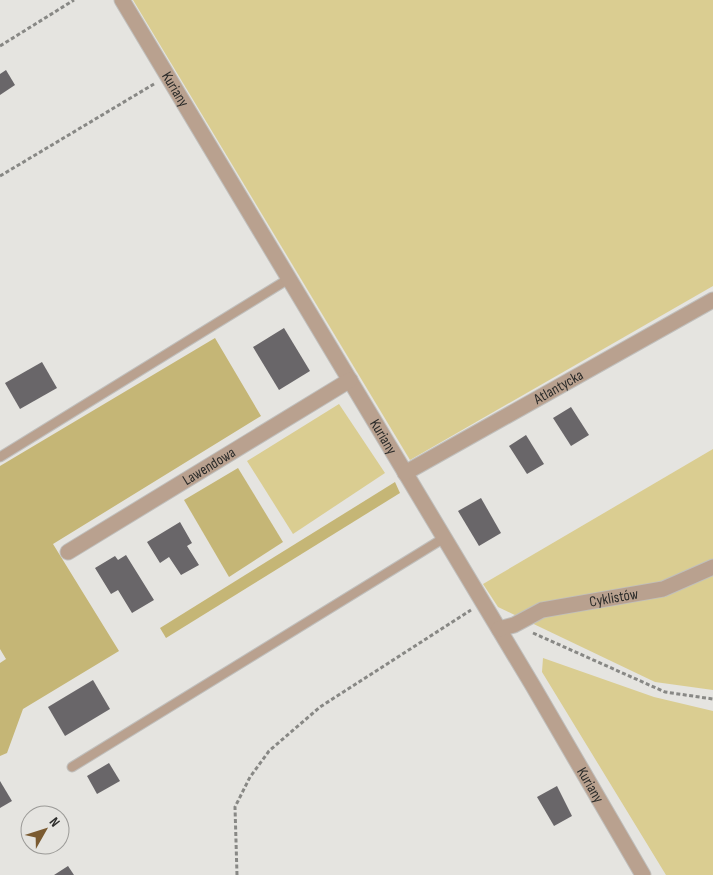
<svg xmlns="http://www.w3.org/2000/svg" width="713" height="875" font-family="'Sofia Sans Condensed',sans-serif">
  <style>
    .green { fill: #dacd91 }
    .forest { fill: #c5b676 }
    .building { fill: #696669 }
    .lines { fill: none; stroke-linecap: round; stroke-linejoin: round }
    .lane-casing { stroke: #c0bfbc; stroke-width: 11 }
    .street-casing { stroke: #c0bfbc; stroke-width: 17 }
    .path { stroke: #888885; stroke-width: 3; stroke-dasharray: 4 2.5; stroke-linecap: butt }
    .lane { stroke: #b9a18f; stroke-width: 9 }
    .street { stroke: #b9a18f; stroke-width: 15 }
    .labels { text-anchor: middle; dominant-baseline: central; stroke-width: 5; stroke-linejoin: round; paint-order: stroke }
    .street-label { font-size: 15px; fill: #2c2c2a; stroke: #e5e4e0 }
  </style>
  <rect width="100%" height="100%" fill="#e5e4e0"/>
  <g class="green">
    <path d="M133,0H713V286L410,460Z"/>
    <path d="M339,404L385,473L293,534L247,461Z"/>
    <path d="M713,449V690L655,682L498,607L483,584Z"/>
    <path d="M543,658L654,697L713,711V875H666L542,672Z"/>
  </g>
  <g class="forest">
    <path d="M215,338L261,416L53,544L119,651L23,709L7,753L0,756V663L6,659L0,649V466Z"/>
    <path d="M238,468L283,542L229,577L184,500Z"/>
    <path d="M395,482L400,493L166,638L160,628Z"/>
  </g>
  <g class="building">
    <path d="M6,70L15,85L0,95V74Z"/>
    <path d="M284,328L310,371L279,390L253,347Z"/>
    <path d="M42,362L57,388L20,409L5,383Z"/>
    <path d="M571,407L589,435L571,446L553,418Z"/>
    <path d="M526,435L544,464L527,474L509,446Z"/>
    <path d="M481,498L501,533L479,546L458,511Z"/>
    <path d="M180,522L192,543L187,546L199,565L181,575L169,557L160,563L147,542Z"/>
    <path d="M126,555L154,600L132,613L118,590L111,594L95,568L115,556L118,560Z"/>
    <path d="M93,680L110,709L65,736L48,707Z"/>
    <path d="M109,763L120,781L97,794L87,776Z"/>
    <path d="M0,781L12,801L0,808Z"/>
    <path d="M557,786L572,816L554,826L537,797Z"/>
    <path d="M68,866L74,875H54Z"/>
  </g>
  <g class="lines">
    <defs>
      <g id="lane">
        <path d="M0,457L290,278"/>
        <path d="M72,767L444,538"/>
      </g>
      <g id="street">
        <path id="s1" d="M122,0L533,686L643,875"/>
        <path id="s2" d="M405,473L713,300"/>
        <path id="s3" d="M68,552L350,380"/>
        <path id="s4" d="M499,629L514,625L542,610L663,589L713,567"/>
      </g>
    </defs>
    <use href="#lane" class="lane-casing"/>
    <use href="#street" class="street-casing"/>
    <g class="path">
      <path d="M0,46L74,0"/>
      <path d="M0,176L154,84"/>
      <path d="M533,633L665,692L713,699"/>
      <path d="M237,875L235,807L250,777L269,751L320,707L471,610"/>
    </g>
    <use href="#lane" class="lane"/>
    <use href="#street" class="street"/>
  </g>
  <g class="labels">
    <g class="street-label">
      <text stroke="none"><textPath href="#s1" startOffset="104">Kuriany</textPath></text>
      <text stroke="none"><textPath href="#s2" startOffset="176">Atlantycka</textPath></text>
      <text stroke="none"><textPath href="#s1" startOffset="509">Kuriany</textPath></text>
      <text stroke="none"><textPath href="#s3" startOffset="165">Lawendowa</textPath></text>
      <text stroke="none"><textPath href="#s4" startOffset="120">Cyklistów</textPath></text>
      <text stroke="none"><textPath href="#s1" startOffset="914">Kuriany</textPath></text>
    </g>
  </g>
  <g transform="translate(45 830) rotate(51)"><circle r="24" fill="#e5e4e0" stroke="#9b9a97"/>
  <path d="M0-4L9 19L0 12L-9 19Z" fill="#7a5a30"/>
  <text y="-8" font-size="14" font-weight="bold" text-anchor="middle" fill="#2c2c2a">N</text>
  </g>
</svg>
